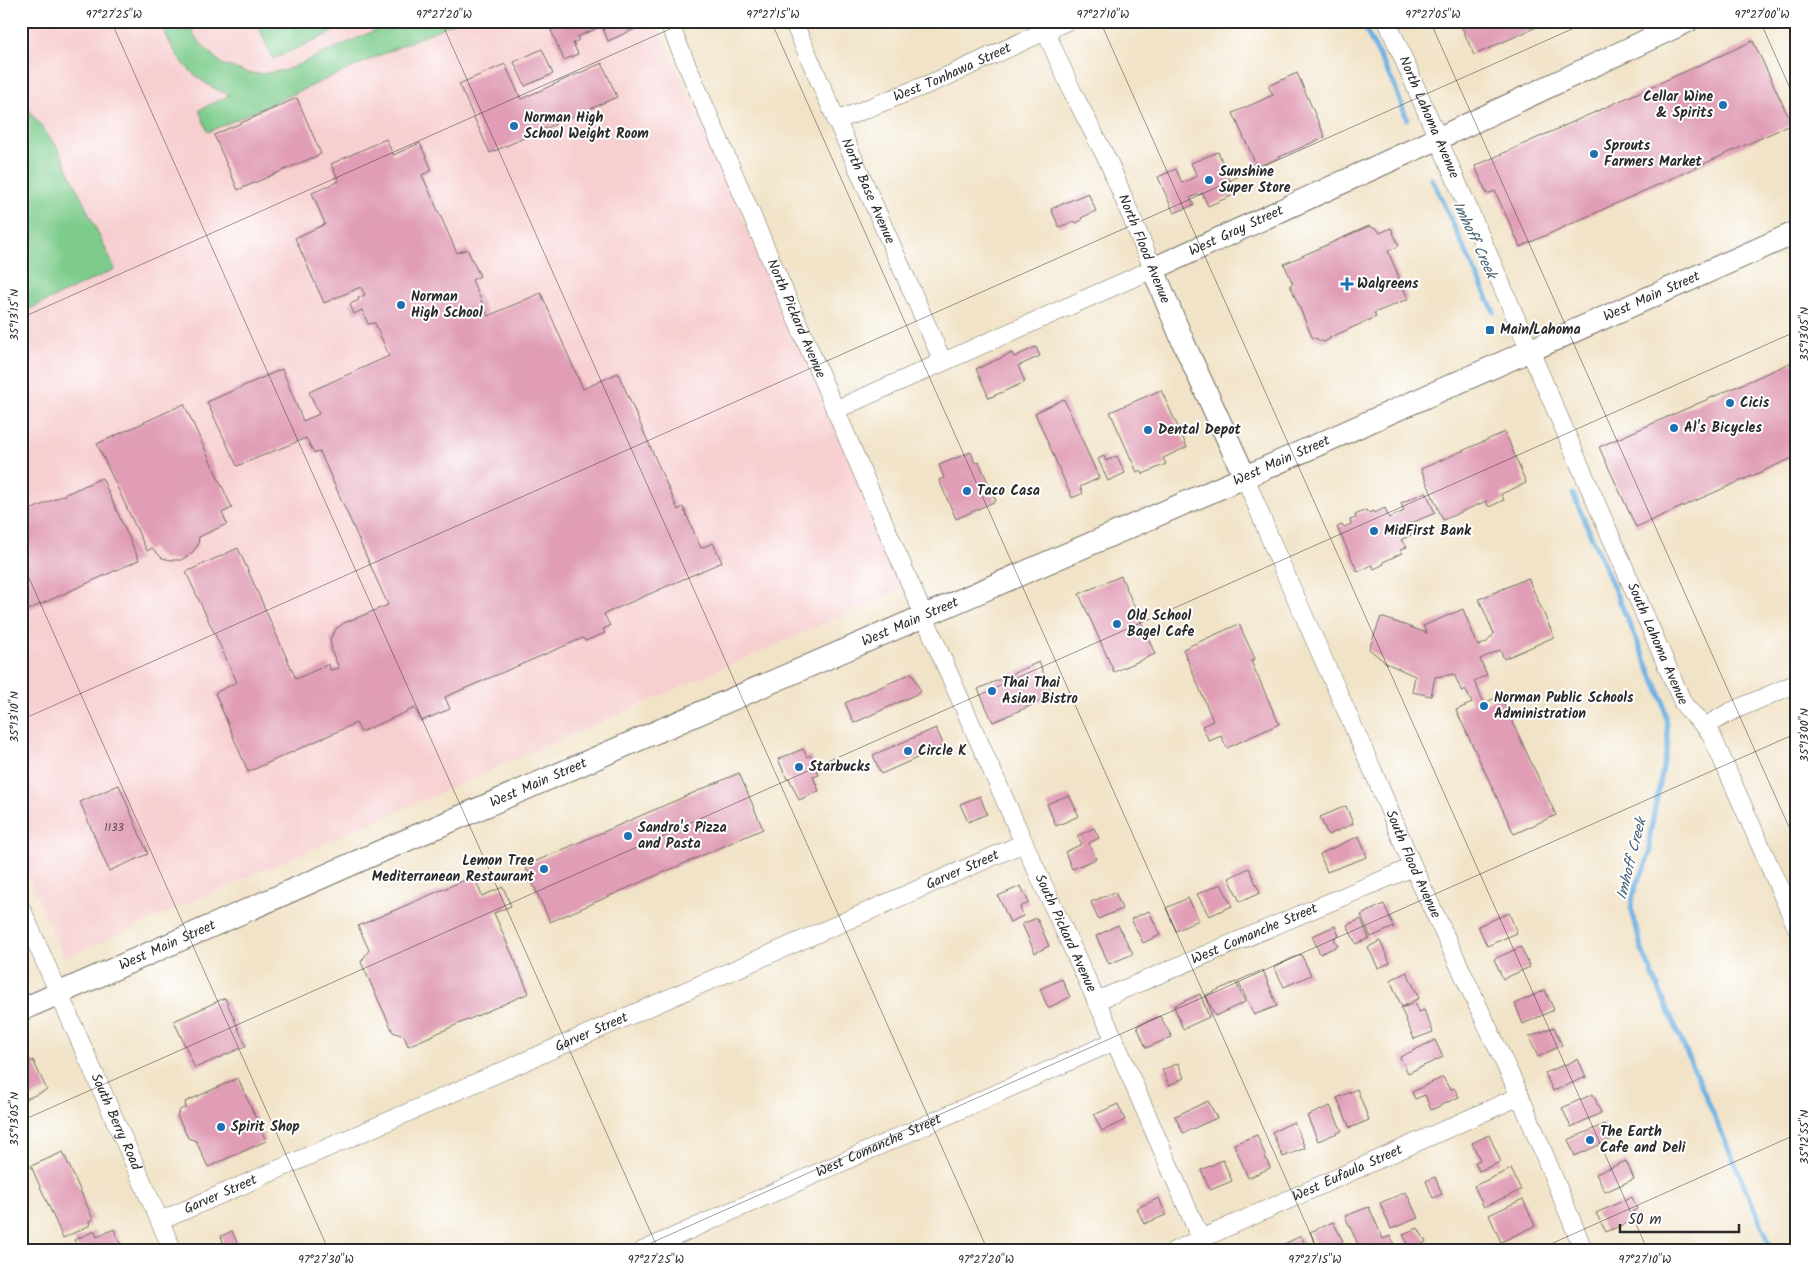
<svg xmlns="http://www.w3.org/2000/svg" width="1818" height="1272" font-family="Kalam,sans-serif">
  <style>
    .built { fill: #f7cfd0 }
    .green { fill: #7dcc8c; stroke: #547c5c }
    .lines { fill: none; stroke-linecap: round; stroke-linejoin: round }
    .stream { stroke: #6bb0e1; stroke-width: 5 }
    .building { fill: #e09db5 }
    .minor-casing { stroke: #706b62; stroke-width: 19 }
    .major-casing { stroke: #706b62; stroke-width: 24 }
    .minor { stroke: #fff; stroke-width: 18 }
    .major { stroke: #fff; stroke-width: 22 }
    .ticks { fill: none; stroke: #2b2b2b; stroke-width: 1; stroke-opacity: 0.45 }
    .poi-dot { fill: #1f6fb2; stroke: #fff; stroke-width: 2 }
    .labels { text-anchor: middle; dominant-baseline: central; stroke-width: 4; stroke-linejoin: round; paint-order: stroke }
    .number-label { font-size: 11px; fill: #58484e }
    .street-label { font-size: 14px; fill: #2b2b2b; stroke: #fff }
    .poi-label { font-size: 14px; font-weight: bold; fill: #2b2b2b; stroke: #fff; text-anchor: start }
    .water-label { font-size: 15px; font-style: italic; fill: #456074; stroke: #fff }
    .neatline { fill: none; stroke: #2b2b2b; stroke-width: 2 }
    .ticks-label { font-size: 12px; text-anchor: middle; fill: #2b2b2b }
  </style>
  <rect width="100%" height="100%" fill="#fff"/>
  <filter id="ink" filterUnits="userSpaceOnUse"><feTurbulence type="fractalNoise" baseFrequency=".02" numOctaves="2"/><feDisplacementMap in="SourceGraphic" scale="10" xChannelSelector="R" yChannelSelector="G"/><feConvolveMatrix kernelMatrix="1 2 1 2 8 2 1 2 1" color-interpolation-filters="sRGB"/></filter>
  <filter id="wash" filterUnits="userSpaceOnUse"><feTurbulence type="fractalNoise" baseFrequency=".0096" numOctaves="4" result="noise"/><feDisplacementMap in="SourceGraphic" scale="20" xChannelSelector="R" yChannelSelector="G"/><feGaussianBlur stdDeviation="1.12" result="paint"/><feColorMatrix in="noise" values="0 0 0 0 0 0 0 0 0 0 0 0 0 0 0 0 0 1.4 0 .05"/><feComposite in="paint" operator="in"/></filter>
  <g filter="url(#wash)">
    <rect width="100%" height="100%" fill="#f1e3c7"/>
    <path class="built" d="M21,21H656L905,588L64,958L21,861Z"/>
    <g class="green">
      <path d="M162,21H189L194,35L203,46L222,64L248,73L262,74L286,70L396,21H457L208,132L199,110L230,95C197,84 170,56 162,21Z"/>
      <path d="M256,21H357L273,59Z"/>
      <path d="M21,104L27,108L58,148L115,269L21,313Z"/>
    </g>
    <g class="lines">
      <g class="stream">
        <path d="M1368,23L1367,32L1395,87L1407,119"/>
        <path d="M1432,179L1494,312"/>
        <path d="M1573,494L1663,701L1667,724L1668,743L1654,813L1649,841L1650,852L1645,867L1635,887L1631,907L1642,950L1773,1251"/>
      </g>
    </g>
    <g id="blocks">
      <g class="building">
        <path d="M547,21H636L639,27L608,41L602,26L577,37L579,40L573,43L578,54L564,60Z"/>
        <path d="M1459,21H1550L1474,55Z"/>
        <path d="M1753,41L1792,124L1520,247L1495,191L1487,194L1475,166Z"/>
        <path d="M542,49L553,74L525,86L514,62Z"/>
        <path d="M602,63L617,97L490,153L459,84L505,64L521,99Z"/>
        <path d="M1297,73L1325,137L1257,167L1233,113L1273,95L1268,86Z"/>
        <path d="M297,98L321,154L238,190L214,135Z"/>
        <path d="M386,139L393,155L420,143L432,170L422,175L457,253L467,249L480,276L472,280L488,316L541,293L583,389L618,373L678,510L683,507L701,548L713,543L722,562L604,614L610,626L603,629L605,633L585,641L583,638L445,697L450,709L421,721L415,708L361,732L356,723L248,772L215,693L237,682L186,572L238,548L296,679L329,664L330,670L339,668L332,652L330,639L336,629L344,623L388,605L320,452L314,453L306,438L237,466L207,402L282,369L303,421L319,414L309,392L389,356L375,323L368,324L362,310L354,314L350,304L359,300L358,298L365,295L361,287L324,303L295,238L325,224L312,193L339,181L331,164Z"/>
        <path d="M1218,152L1236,194L1208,206L1202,193L1190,198L1194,205L1174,213L1158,177L1176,169L1182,183L1197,176L1191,163Z"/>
        <path d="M1088,193L1096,211L1081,218L1082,220L1076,223L1074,221L1059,227L1051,209Z"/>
        <path d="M1369,226L1378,230L1380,233L1391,228L1399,246L1388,251L1408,299L1374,313L1376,317L1329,338L1330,339L1324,342L1312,337L1290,285L1293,284L1284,264Z"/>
        <path d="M1036,347L1040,356L1018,366L1025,382L989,398L976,369L1012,353L1014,357Z"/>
        <path d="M1797,360V456L1636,527L1599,447Z"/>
        <path d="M1161,390L1187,447L1163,458L1166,464L1143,474L1141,470L1137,472L1110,412Z"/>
        <path d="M1064,399L1099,478L1080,487L1083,493L1072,498L1035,413Z"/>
        <path d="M184,404L232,508L222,513L227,524L199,537L198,545L191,554L181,560H171L162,558L152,548L147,551L97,444Z"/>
        <path d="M1505,432L1526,483L1501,494L1504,500L1489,507L1486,501L1443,520L1421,469Z"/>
        <path d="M971,452L975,463L979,462L996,501L956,519L939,480L944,478L939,465Z"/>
        <path d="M1104,456L1106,461L1117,456L1125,473L1108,481L1098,459Z"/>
        <path d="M102,478L139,560L21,613V514Z"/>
        <path d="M1426,492L1435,513L1407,525L1411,535L1401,540L1407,547L1400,550L1402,553L1383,562L1384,564L1374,569L1372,565L1358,572L1337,527L1342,525L1344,527L1351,524L1350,520L1356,518L1355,515L1366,510L1368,513L1373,511L1374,513L1385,508L1389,518L1404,511L1401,503Z"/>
        <path d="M1121,576L1155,654L1114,672L1079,594Z"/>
        <path d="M1528,578L1554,637L1504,659L1500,650L1480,659L1487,675L1474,681L1484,703L1500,696L1556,815L1514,834L1456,710L1472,703L1465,689L1462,692L1454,674L1435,677L1431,696L1412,692L1415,676L1386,663L1369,649L1381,617L1427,633L1423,626L1463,609L1478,646L1487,642L1494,634L1479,599Z"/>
        <path d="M1239,624L1255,659L1251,661L1279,724L1227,748L1221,736L1209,741L1202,726L1213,721L1183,649Z"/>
        <path d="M1039,662L1053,696L993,722L978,689Z"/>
        <path d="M912,673L921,692L854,723L845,703Z"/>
        <path d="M936,728L944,746L881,774L873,755Z"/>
        <path d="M803,749L807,757L810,755L819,775L813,777L819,791L799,800L789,778L787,779L778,759Z"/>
        <path d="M739,773L763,829L550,922L525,866Z"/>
        <path d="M119,785L148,854L109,871L80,802Z"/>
        <path d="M1069,795L1079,816L1056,826L1047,804Z"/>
        <path d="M980,796L987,814L968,822L960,804Z"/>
        <path d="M1346,806L1353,824L1328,835L1320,817Z"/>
        <path d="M1094,828L1099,838L1089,843L1096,859L1072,869L1065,852L1082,844L1077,836Z"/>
        <path d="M1359,836L1367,857L1327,872L1320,854Z"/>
        <path d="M1249,868L1260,893L1240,902L1229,878Z"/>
        <path d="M474,876L482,896L503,887L511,906L494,913L529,993L408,1046L404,1036L393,1032L361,962L369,950L358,926Z"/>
        <path d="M1221,884L1232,906L1209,916L1197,894Z"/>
        <path d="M1021,886L1029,903L1020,907L1023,916L1010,922L998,896Z"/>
        <path d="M1115,892L1122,909L1098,919L1091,902Z"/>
        <path d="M1188,898L1199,920L1176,931L1166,908Z"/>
        <path d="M1384,904L1394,927L1371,937L1361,915Z"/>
        <path d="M1149,911L1160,935L1143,943L1131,919Z"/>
        <path d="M1509,913L1517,933L1487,946L1478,926Z"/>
        <path d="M1037,918L1049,946L1035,953L1022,924Z"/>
        <path d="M1361,919L1369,938L1356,944L1347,925Z"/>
        <path d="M1118,925L1133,954L1109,964L1096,936Z"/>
        <path d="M1335,926L1339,936L1334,938L1338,946L1320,954L1312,936Z"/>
        <path d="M1380,941L1390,963L1378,968L1368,947Z"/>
        <path d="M1521,947L1530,967L1503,979L1494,959Z"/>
        <path d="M1301,954L1311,975L1284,987L1274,967Z"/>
        <path d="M1263,970L1277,1006L1254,1015L1238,981Z"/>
        <path d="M1407,972L1419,998L1402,1007L1390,980Z"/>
        <path d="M1062,979L1070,997L1048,1008L1040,989Z"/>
        <path d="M1236,982L1245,1002L1215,1016L1206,995Z"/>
        <path d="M1545,990L1554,1010L1523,1024L1515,1004Z"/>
        <path d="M1200,994L1209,1017L1183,1029L1174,1006Z"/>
        <path d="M225,998L246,1046L195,1068L174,1021Z"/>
        <path d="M1415,1003L1419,1012L1424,1010L1433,1032L1414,1039L1401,1008Z"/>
        <path d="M1160,1016L1172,1037L1146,1048L1137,1026Z"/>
        <path d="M1554,1027L1562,1045L1538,1057L1529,1037Z"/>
        <path d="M1435,1040L1443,1057L1408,1073L1400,1057Z"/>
        <path d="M1578,1059L1586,1077L1553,1091L1545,1073Z"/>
        <path d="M33,1060L47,1090L26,1099L21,1089V1066Z"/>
        <path d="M1178,1063L1184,1078L1169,1085L1162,1070Z"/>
        <path d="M1443,1077L1450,1090L1454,1088L1459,1097L1431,1110L1425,1095L1415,1099L1412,1092Z"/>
        <path d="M238,1078L266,1141L208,1167L196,1141L188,1138L177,1115L180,1110L186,1107L185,1102Z"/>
        <path d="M1357,1089L1369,1120L1350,1128L1337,1098Z"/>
        <path d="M1593,1094L1601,1113L1571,1127L1562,1108Z"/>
        <path d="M1208,1101L1217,1118L1183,1133L1175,1116Z"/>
        <path d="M1118,1104L1125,1120L1102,1131L1094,1115Z"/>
        <path d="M1330,1106L1342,1131L1318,1141L1307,1116Z"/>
        <path d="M1294,1122L1305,1148L1283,1157L1272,1132Z"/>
        <path d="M1605,1124L1612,1139L1575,1156L1568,1140Z"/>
        <path d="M1257,1135L1270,1168L1248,1178L1234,1144Z"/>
        <path d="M1489,1135L1501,1162L1479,1171L1475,1162L1480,1160L1472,1143Z"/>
        <path d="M63,1152L93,1219L89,1221L90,1225L63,1238L31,1166Z"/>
        <path d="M1223,1160L1232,1181L1210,1190L1201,1170Z"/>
        <path d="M1626,1161L1634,1179L1605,1192L1596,1174Z"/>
        <path d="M1511,1169L1521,1190L1484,1207L1474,1186Z"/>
        <path d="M1435,1177L1442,1194L1433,1198L1426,1181Z"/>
        <path d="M1406,1192L1418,1218L1391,1229L1380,1203Z"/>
        <path d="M1632,1197L1637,1209L1632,1212L1636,1219L1606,1232L1596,1213Z"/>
        <path d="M1159,1198L1166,1215L1144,1224L1137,1208Z"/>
        <path d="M1523,1199L1535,1226L1501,1242L1489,1215Z"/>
        <path d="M1369,1207L1383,1239L1390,1236L1397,1251H1361L1345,1216Z"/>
        <path d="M1333,1222L1343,1241L1331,1247L1333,1251H1319L1310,1232Z"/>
        <path d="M1418,1228L1426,1242L1410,1250L1403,1234Z"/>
        <path d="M114,1229L124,1251H87L85,1246L78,1249L74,1240L95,1231L97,1237Z"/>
        <path d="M232,1231L241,1251H215L219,1249L217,1245L223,1242L221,1236Z"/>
        <path d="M1301,1236L1308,1251H1280L1278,1247Z"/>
        <path d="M1528,1245L1531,1251H1516Z"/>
      </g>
    </g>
  </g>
  <g filter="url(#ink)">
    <use href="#blocks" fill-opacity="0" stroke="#706b62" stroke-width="1"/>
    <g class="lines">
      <defs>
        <g id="minor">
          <path id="s1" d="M668,21L949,674L1024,843L1115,1041L1206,1251"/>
          <path id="s2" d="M793,21L943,362"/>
          <path id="s3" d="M1387,21L1683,703C1691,715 1703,722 1711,734L1797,928"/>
          <path id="s4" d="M836,121L941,79L1067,21"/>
          <path d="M835,410L1153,269L1109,163L1073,93L1041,21"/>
          <path id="s5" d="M1245,477L1276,553L1373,771L1413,867L1520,1096L1584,1251"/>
          <path d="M1706,726L1730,712L1797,683"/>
          <path id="s6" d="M21,908L173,1251"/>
          <path id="s7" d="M1096,1001L1413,867"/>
          <path id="s8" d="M160,1221L1024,843"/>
          <path id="s9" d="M642,1251L1115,1041"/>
          <path id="s10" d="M1174,1251L1520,1096"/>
        </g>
        <g id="major">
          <path id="s11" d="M1245,477L1184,344L1153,269L1437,139L1688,21"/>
          <path id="s12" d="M21,1010L379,852L1245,477L1797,232"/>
        </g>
      </defs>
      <use href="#minor" class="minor-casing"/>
      <use href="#major" class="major-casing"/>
      <use href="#minor" class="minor"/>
      <use href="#major" class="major"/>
    </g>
  </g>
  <path class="ticks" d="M111,21L659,1251M441,21L988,1251M771,21L1318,1251M1100,21L1648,1251M1430,21L1797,845M1760,21L1797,104M21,318L688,21M21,560L329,1251M21,720L1590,21M21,1121L1797,331M633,1251L1797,733M1535,1251L1797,1134"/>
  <g class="poi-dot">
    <circle cx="1723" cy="105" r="5"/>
    <circle cx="514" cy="126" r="5"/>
    <circle cx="1594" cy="154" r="5"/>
    <circle cx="1209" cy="180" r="5"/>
    <path d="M1344.5 276.5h5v5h5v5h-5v5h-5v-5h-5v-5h5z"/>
    <circle cx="401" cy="305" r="5"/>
    <rect x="1485" y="325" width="10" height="10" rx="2.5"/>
    <circle cx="1730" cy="403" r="5"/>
    <circle cx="1674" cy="428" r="5"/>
    <circle cx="1148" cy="430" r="5"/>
    <circle cx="967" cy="491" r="5"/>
    <circle cx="1374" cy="531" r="5"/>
    <circle cx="1117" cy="624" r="5"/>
    <circle cx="992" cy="691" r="5"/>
    <circle cx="1484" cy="706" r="5"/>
    <circle cx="908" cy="751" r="5"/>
    <circle cx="799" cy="767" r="5"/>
    <circle cx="628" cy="836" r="5"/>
    <circle cx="544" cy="869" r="5"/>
    <circle cx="221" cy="1127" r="5"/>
    <circle cx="1590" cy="1140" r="5"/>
  </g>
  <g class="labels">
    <g class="number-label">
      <text x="114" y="828">1133</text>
    </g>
    <g class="street-label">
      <text stroke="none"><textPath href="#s4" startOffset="126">West Tonhawa Street</textPath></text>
      <text stroke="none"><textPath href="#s3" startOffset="105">North Lahoma Avenue</textPath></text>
      <text stroke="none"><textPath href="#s2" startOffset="186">North Base Avenue</textPath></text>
      <text stroke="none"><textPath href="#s11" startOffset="319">West Gray Street</textPath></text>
      <text transform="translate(1144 249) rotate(68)">North Flood Avenue</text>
      <text stroke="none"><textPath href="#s12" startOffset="1780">West Main Street</textPath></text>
      <text stroke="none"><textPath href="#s1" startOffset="324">North Pickard Avenue</textPath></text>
      <text stroke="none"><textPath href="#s12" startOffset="1375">West Main Street</textPath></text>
      <text stroke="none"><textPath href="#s12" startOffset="970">West Main Street</textPath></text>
      <text stroke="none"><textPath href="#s3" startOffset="679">South Lahoma Avenue</textPath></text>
      <text stroke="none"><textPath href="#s12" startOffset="565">West Main Street</textPath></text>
      <text stroke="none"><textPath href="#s5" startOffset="422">South Flood Avenue</textPath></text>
      <text stroke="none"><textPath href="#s8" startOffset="876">Garver Street</textPath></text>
      <text stroke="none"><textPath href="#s1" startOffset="995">South Pickard Avenue</textPath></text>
      <text stroke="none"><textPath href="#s7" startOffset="172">West Comanche Street</textPath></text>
      <text stroke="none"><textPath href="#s12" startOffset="160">West Main Street</textPath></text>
      <text stroke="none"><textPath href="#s8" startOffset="471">Garver Street</textPath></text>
      <text stroke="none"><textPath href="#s6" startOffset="234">South Berry Road</textPath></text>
      <text stroke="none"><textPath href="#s9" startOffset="259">West Comanche Street</textPath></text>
      <text stroke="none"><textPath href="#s10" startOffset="190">West Eufaula Street</textPath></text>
      <text stroke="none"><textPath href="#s8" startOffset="66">Garver Street</textPath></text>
    </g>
    <g class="poi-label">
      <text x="1713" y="97" text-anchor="end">Cellar Wine<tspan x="1713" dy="16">&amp; Spirits</tspan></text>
      <text x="524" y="118">Norman High<tspan x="524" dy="16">School Weight Room</tspan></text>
      <text x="1604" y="146">Sprouts<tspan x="1604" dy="16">Farmers Market</tspan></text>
      <text x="1219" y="172">Sunshine<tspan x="1219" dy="16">Super Store</tspan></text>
      <text x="1357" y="284">Walgreens</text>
      <text x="411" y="297">Norman<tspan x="411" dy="16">High School</tspan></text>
      <text x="1500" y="330">Main/Lahoma</text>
      <text x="1740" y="403">Cicis</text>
      <text x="1684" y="428">Al's Bicycles</text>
      <text x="1158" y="430">Dental Depot</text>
      <text x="977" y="491">Taco Casa</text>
      <text x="1384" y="531">MidFirst Bank</text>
      <text x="1127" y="616">Old School<tspan x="1127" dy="16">Bagel Cafe</tspan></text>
      <text x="1002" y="683">Thai Thai<tspan x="1002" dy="16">Asian Bistro</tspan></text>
      <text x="1494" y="698">Norman Public Schools<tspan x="1494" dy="16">Administration</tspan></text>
      <text x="918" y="751">Circle K</text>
      <text x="809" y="767">Starbucks</text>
      <text x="638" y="828">Sandro's Pizza<tspan x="638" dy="16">and Pasta</tspan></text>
      <text x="534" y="861" text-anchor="end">Lemon Tree<tspan x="534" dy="16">Mediterranean Restaurant</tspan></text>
      <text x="231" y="1127">Spirit Shop</text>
      <text x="1600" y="1132">The Earth<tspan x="1600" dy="16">Cafe and Deli</tspan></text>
    </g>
    <g class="water-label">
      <text transform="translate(1474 240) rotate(65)">Imhoff Creek</text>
      <text transform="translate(1632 859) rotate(-76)">Imhoff Creek</text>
    </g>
  </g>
  <rect width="1818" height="1272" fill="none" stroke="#fff" stroke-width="55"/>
  <path d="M1620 1224v8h119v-8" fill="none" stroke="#2b2b2b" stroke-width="2.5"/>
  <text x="1628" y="1224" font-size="15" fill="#2b2b2b" stroke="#ffffff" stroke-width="4" paint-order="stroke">50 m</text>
  <rect x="28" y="28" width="1762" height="1216" class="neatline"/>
  <g class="ticks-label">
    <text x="114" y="18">97°27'25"W</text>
    <text x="444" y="18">97°27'20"W</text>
    <text x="773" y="18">97°27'15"W</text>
    <text x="1103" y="18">97°27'10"W</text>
    <text x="1433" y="18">97°27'05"W</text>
    <text x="1762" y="18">97°27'00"W</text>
    <text transform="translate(14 315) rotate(-90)" y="4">35°13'15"N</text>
    <text transform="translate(1804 334) rotate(-90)" y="4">35°13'05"N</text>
    <text transform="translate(14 717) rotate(-90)" y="4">35°13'10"N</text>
    <text transform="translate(1804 735) rotate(-90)" y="4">35°13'00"N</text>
    <text transform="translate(14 1119) rotate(-90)" y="4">35°13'05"N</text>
    <text transform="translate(1804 1137) rotate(-90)" y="4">35°12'55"N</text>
    <text x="326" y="1263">97°27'30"W</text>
    <text x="656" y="1263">97°27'25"W</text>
    <text x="986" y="1263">97°27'20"W</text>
    <text x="1315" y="1263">97°27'15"W</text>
    <text x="1645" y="1263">97°27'10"W</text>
  </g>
</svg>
